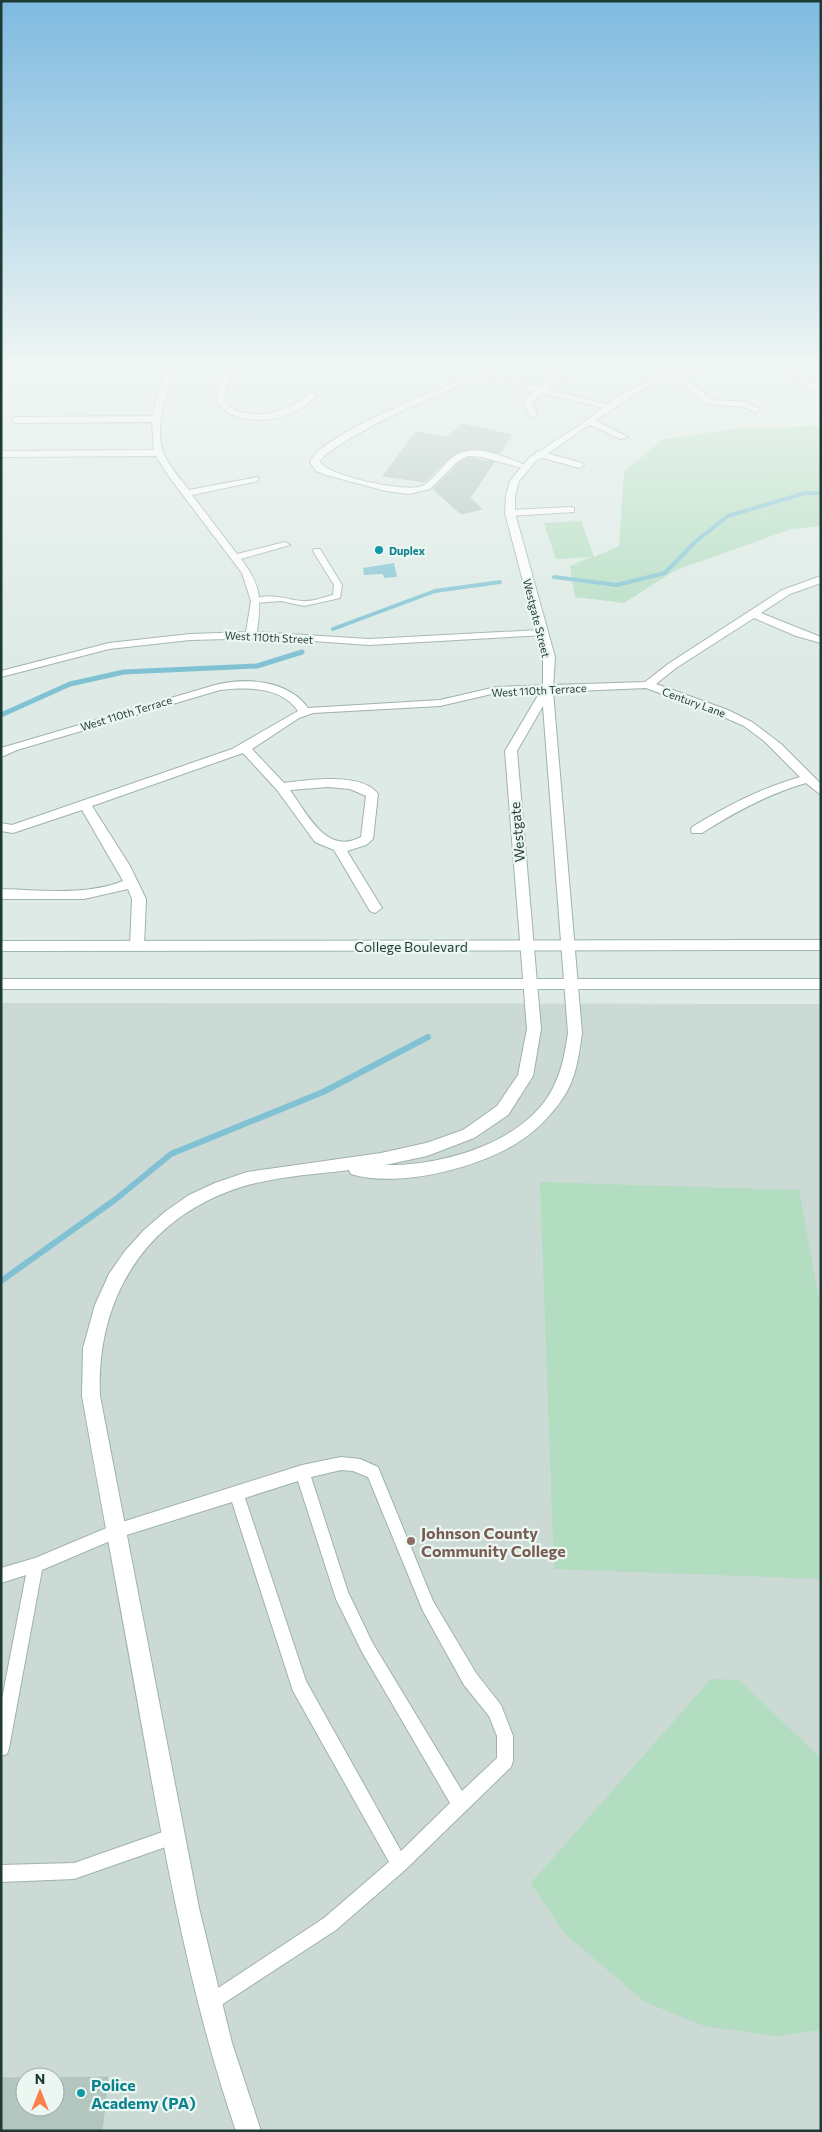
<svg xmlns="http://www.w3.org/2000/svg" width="822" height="2132" font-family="Commissioner,sans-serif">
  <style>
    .built { fill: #cbdad4; fill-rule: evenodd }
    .green { fill: #b3ddc1 }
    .water { fill: #80c2d4 }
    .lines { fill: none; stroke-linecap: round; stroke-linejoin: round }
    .stream-far2 { stroke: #80c2d4; stroke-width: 4 }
    .stream-far1 { stroke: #80c2d4; stroke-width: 5 }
    .stream { stroke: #80c2d4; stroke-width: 6 }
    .building { fill: #b2c5be; stroke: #afc4bc }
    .lane-casing { stroke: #a0b2ac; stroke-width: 2 }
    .street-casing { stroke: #a0b2ac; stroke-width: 2 }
    .secondary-casing { stroke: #9bb6ae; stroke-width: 2 }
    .lane { fill: #fff; fill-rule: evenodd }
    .street { fill: #fff; fill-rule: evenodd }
    .secondary { fill: #fff; fill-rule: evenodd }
    .culture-dot { fill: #0f9aa8; stroke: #edf7f2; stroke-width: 2 }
    .education-dot { fill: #8d6e63; stroke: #edf7f2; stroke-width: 2 }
    .labels { text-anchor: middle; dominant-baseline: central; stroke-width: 4.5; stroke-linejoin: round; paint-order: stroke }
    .far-culture-label { font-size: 11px; font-weight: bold; fill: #0d838f; stroke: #edf7f2; text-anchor: start }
    .far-street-label { font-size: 11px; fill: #1e3a34; stroke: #edf7f2 }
    .street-label { font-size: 14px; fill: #1e3a34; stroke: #edf7f2 }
    .near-education-label { font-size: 16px; font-weight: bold; fill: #785e54; stroke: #edf7f2; text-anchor: start }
    .near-culture-label { font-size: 16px; font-weight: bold; fill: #0d838f; stroke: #edf7f2; text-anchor: start }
  </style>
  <rect width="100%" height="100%" fill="#ddeae5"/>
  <path class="built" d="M1,1003L821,1004V2131H1ZM25,2077H55V2107H25Z"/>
  <g class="green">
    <path d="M821,426V526L791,529L676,570L624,603L575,597L570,566L591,557L556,559L544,523L581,521L594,557L619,546L624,471L664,439L735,429Z"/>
    <path d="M540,1182L799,1190L821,1311V1579L554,1569Z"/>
    <path d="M711,1679L739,1680L821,1758V2030L776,2036L704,2026L645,2002L564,1933L531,1883Z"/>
  </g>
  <path class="water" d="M394,563L397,577L384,578L383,574L364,575L363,568Z"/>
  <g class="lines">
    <g class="stream-far2">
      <path d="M554,577L617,585L665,573L695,542L728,516L805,493H821"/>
      <path d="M333,629L435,591L500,582"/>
    </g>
    <path class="stream-far1" d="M1,715L70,684L124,672L257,666L302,652"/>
    <path class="stream" d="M1,1281L116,1199L171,1154L323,1092L428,1037"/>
  </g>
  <g class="building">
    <path d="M462,424L512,435L500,453L474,448L459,452L447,460L425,482L383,476L416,432L447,437Z"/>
    <path d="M468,458L494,462L470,498L482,509L461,514L433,489L459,463Z"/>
    <path d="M108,2077L102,2131H1V2078H25V2107H55V2078Z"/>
  </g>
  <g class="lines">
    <defs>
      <g id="lane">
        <path d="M314,549H320L342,585L340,598L304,606L281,601L253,603L252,601C266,591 287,600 302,601C312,602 324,597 333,595L334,585L313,551Z"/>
        <path d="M341,1457L360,1459L378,1467L433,1601L476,1673L501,1705L513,1736V1761L511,1767L405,1870L336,1930L209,2013L203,2010L200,2004L203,1998L324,1918L389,1862L293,1691L232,1502L117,1538L42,1570L9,1748L7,1754L1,1756V1704L26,1575L1,1583V1568L35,1558L116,1524L302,1465ZM341,1470L353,1471L368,1477L423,1611L464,1685L489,1716L497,1736V1758L462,1791L372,1642L348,1592L311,1477ZM298,1481L336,1599L362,1652L450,1803L401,1851L306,1681L245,1498Z"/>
        <path d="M174,1828L180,1830L182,1836L180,1842L74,1879L1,1882V1865L74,1863Z"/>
      </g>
      <g id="street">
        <path d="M165,369H173C167,395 153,428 164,454C170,467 180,479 189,490L258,477V481L192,495L237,554L285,542L290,545L241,559C262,586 261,600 257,632L369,639L541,630L546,633L545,635L369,645L271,638L190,640L109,649L1,677V671L109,643L190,634L246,632L251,601L242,573L170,478L156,456L1,457V451L154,450L152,422L15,423L11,420L15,417L152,416Z"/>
        <path d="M225,369H233L224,399C238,426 295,413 310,392L317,394C299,421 232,433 216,399Z"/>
        <path d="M480,369L540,387L566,369H576L548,389L613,406L609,409L543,393L532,402L537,415L533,418L529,415L524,401L535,391C521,387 505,379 490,378C469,376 325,444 320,462C328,476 406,493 422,486C440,477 445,455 467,451C486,447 508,459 526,465V469L481,457L468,456L458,461L430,489L409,494L386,491L326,475L316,471L310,462C320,435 449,383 480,375L476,372Z"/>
        <path d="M788,369H797L811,383L821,387V393L805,387Z"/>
        <path d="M673,373H679L713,400L744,402L760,409L756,412L743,407L707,404L673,377Z"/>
        <path d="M588,420H594L628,437L620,439L588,424Z"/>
        <path d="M539,451L582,463L584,465L579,468L536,456V452Z"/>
        <path d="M571,507L574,508V512L510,516L505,513L510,510Z"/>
        <path d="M821,576V583L790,594L761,613L821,637V643L796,636L754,618L676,668L656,684L728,710L752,722L781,744L821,784V795L806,783C768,794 735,812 702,833H692L691,830L692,827C727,806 761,788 800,777L764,741L744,726L719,715L646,688L553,692L582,1033C579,1055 576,1079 563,1098C552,1114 539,1128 523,1139C484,1167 398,1189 351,1174L349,1170C309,1175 265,1177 227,1192C139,1226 96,1305 100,1396L199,1908L232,2043L261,2131H236C192,2003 168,1871 144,1738C124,1624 102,1510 82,1396L83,1348L95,1305L109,1274L125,1251L144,1230L166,1211L189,1195L215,1183L247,1172L381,1153L426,1143L463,1130L497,1106L518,1075L527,1029L505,751L540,692L496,693L440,706L313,713L299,718L252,749L284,783C308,780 362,772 378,794L373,839L366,845L347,851L382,908L375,913L370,911L334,850L315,842L277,790L243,753L92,806L130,866L146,899L144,946L137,951L130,946L132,899L128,889L84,899H1V889C42,890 85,896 123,881L82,810L13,833L1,831V823L12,825L232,749L298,711C281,686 247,687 220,690L17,750L1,757V748L215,685C246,677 288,680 308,708L440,700L496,687L645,682L668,664L782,590ZM543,706L568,1033C565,1053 562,1070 553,1088C525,1143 442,1166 385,1165L427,1156L474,1138L508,1115L533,1076L541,1029L517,751ZM328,787L350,789L366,796L361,837C326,856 307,813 290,790Z"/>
      </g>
      <g id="secondary">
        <path d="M690,369H710L673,377L639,391L535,462L519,481L515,496V513L555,657L553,689L551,691H543V657L505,513L506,496L510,481L529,458L580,425L623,393L656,378Z"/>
        <path d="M821,940V950L1,951V941Z"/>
        <rect x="1" y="979" width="820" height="10"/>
      </g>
    </defs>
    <use href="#lane" class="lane-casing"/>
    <use href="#street" class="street-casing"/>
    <use href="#secondary" class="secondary-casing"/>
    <use href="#lane" class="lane"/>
    <use href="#street" class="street"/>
    <use href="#secondary" class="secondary"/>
  </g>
  <linearGradient id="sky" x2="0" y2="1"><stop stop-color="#7ebae0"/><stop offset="0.55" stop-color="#f0f6f3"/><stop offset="1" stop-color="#f0f6f3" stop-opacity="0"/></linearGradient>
  <rect width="822" height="667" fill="url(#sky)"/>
  <g class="culture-dot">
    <circle cx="379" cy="550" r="5"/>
    <circle cx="81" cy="2093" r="5"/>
  </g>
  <circle class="education-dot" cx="411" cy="1541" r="5"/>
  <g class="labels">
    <g class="far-culture-label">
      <text x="389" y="550">Duplex</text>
    </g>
    <g class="far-street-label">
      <text transform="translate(537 618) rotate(76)">Westgate Street</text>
      <text transform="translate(269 637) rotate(3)">West 110th Street</text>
      <text transform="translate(539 690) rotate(-3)">West 110th Terrace</text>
      <text transform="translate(694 702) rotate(20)">Century Lane</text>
      <text transform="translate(126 713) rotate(-17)">West 110th Terrace</text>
    </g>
    <g class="street-label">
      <text transform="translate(517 832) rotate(-95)">Westgate</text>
      <text x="411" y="946">College Boulevard</text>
    </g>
    <g class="near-education-label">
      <text x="421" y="1532">Johnson County<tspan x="421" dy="18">Community College</tspan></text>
    </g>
    <g class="near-culture-label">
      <text x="91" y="2084">Police<tspan x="91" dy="18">Academy (PA)</tspan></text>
    </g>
  </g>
  <rect width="822" height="2132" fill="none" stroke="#1e3a34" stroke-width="5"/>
  <g transform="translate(40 2092)"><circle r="24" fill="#edf7f2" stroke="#9aaba6"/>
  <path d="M0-4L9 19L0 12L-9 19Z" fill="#fb7f49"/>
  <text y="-8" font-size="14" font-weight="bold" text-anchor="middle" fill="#1e3a34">N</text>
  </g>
</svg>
